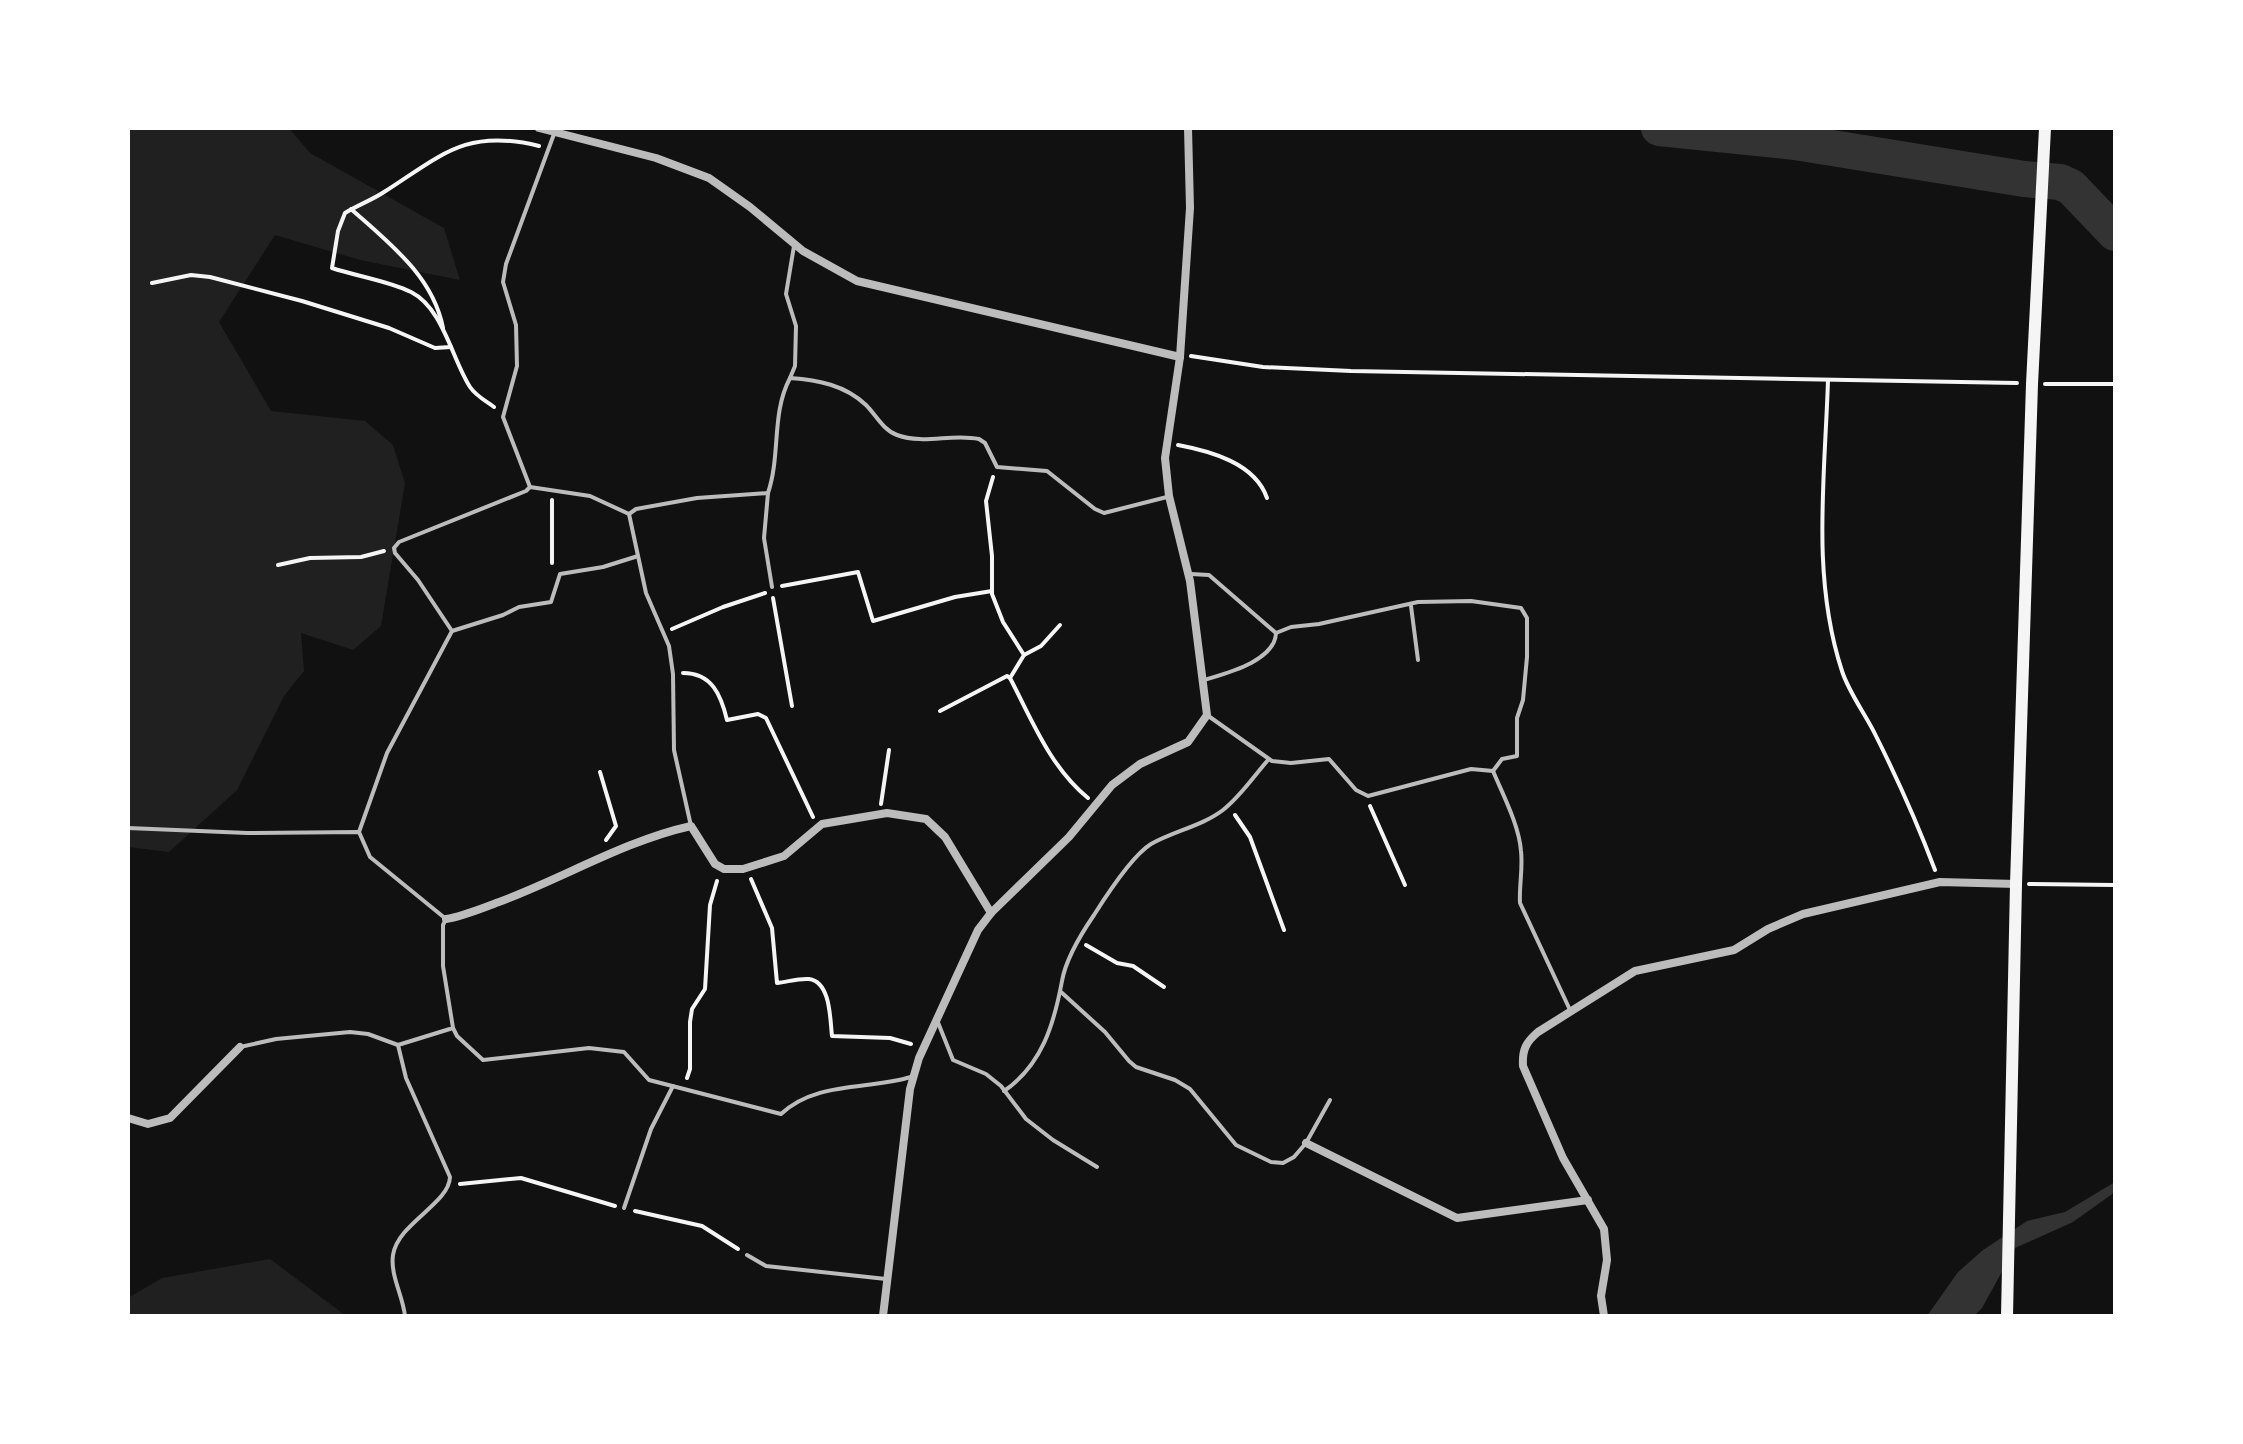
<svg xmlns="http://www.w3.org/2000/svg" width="2243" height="1444" font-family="Karla,sans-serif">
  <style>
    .green { fill: #202020 }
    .water { fill: #333 }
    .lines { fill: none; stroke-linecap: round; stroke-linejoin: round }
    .river { stroke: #333; stroke-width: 36 }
    .path { stroke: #f5f5f5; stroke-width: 4 }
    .service { stroke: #bcbcbc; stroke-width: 4 }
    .minor { stroke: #bcbcbc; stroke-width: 8 }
    .secondary { stroke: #f5f5f5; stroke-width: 12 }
  </style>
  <rect width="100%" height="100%" fill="#111"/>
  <g class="green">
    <path d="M128,128H289L310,153L444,228L460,280L360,260L275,235L219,322L271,411L365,421L393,445L405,483L381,626L353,650L301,633L304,671L284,696L237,790L169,852L128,847Z"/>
    <path d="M270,1259L346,1316H128V1298L162,1278Z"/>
  </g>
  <path class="water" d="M2115,1182V1192L2073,1222L2015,1248L1982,1308L1974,1316H1927L1958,1272L1983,1250L2027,1221L2065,1212Z"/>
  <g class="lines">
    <path class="river" d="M1659,128L1795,142L2024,179L2060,182L2071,187L2115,233"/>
    <g class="path">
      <path d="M351,209C389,243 433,276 443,328"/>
      <path d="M152,283L191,275L210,277L302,301L389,328L435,348L451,347"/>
      <path d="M1191,356L1263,367L1351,371L2017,383"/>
      <path d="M1828,380C1825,477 1811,577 1842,671C1849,693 1866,715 1876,736C1898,780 1918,825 1935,870"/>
      <path d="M2045,384H2115"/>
      <path d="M494,407C486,401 476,396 470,387C452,359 443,308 411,292C389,281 356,276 332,268L338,231L345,213C358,205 372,200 384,192C442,155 466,128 539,146"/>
      <path d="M1178,445C1210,451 1255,463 1267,498"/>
      <path d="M993,477L986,501L992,556V594L1003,622L1024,655L1010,678C1032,720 1050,767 1088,798"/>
      <path d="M552,500V563"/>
      <path d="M278,565L310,558L361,557L384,551"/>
      <path d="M782,586L858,572L873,621L955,597L992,591"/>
      <path d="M773,598L792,706"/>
      <path d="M672,629L723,607L765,593"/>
      <path d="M1024,655L1041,646L1060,625"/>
      <path d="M683,673C712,673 721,695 727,720L758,714L766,718L813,817"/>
      <path d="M940,711L1007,676L1010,678"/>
      <path d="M600,772L616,826L606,840"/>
      <path d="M881,804L889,750"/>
      <path d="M1370,806L1405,885"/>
      <path d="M1235,815L1250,837L1284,930"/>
      <path d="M751,879L772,928L777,983C787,982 799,978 809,979C831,982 830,1020 832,1036L890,1038L911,1044"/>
      <path d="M2029,884L2115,885"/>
      <path d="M1086,945L1117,963L1133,966L1164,987"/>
      <path d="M687,1078L690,1069V1022L692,1009L705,989L710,905L717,881"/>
      <path d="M460,1184L521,1178L615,1206"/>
      <path d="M635,1211L702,1226L738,1249"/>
    </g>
    <g class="service">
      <path d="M790,378L795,366L796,326L786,294L794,246"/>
      <path d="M530,487L590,496L629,514"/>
      <path d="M768,493L764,538L772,587"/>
      <path d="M1191,574L1209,575L1276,633L1291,627L1319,624L1418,602L1471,601L1521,608L1527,618V657L1523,700L1517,718V756L1502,759L1493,771"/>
      <path d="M1411,606L1418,660"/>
      <path d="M452,631L503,615L519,607L551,602L560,574L603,567L638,556"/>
      <path d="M1204,680C1227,673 1275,661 1276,633"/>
      <path d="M1207,715L1272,761L1291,763L1329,759L1356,790L1368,796L1471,769L1493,771C1503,795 1519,825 1521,851C1523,869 1519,886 1520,903L1570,1010"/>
      <path d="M691,826L674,750L673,674L669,646L646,593L629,514L636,509L697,498L768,493C781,454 771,414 790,378C818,380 845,385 866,405C876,415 883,430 897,435C924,445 952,433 979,439L985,443L997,467L1047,471L1095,509L1104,513L1167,497"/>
      <path d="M128,828L247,833L359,832L370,857L446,919L443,925V966L453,1028L398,1045L368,1034L350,1032L276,1039L240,1047"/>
      <path d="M359,832L387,753L452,631L418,580L395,553L394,548L399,542L526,491L530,487L503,417L517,366L516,325L503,282L506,264L554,134"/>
      <path d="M1061,992L1105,1032L1129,1061L1136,1067L1175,1080L1190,1089L1236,1145L1271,1162L1283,1163L1294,1157L1306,1143L1330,1100"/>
      <path d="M937,1020L953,1060L986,1074L1001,1086L1026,1119L1053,1140L1097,1167"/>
      <path d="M453,1028L457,1036L483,1060L589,1048L624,1052L649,1080L781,1114C816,1081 868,1090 911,1077"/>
      <path d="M398,1045L406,1078L450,1177C449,1204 398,1223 393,1255C390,1275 403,1296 405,1316"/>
      <path d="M1004,1091C1042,1065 1054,1024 1062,981C1066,958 1081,934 1094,915C1106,896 1133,855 1151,844C1174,831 1202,826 1223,810C1240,797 1254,776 1268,760"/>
      <path d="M624,1208L651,1129L673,1086"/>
      <path d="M747,1255L766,1266L886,1279"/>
    </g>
    <g class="minor">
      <path d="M539,128L656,158L709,178L750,207L803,251L857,281L1180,357"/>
      <path d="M446,919C464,916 482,908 499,902C564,878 624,841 691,826L715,864L724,869H743L784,856L822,824L887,813L926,819L945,837L991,913"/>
      <path d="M128,1118L148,1124L170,1118L240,1047"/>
      <path d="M1306,1143L1457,1218L1588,1200"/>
      <path d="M883,1316L910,1089L919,1058L978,930L991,913L1069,837L1112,785L1140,764L1188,742L1207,715L1190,581L1169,496L1165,458L1180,357L1190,208L1188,128"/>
      <path d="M1604,1316L1601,1296L1607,1260L1604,1229L1563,1158L1523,1066C1522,1050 1526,1042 1538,1032L1635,971L1734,950L1768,929L1803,914L1940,882L2016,884"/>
    </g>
    <path class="secondary" d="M2007,1316L2016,884L2032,384L2045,128"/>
  </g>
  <rect width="2243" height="1444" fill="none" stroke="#ffffff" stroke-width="260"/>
</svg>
